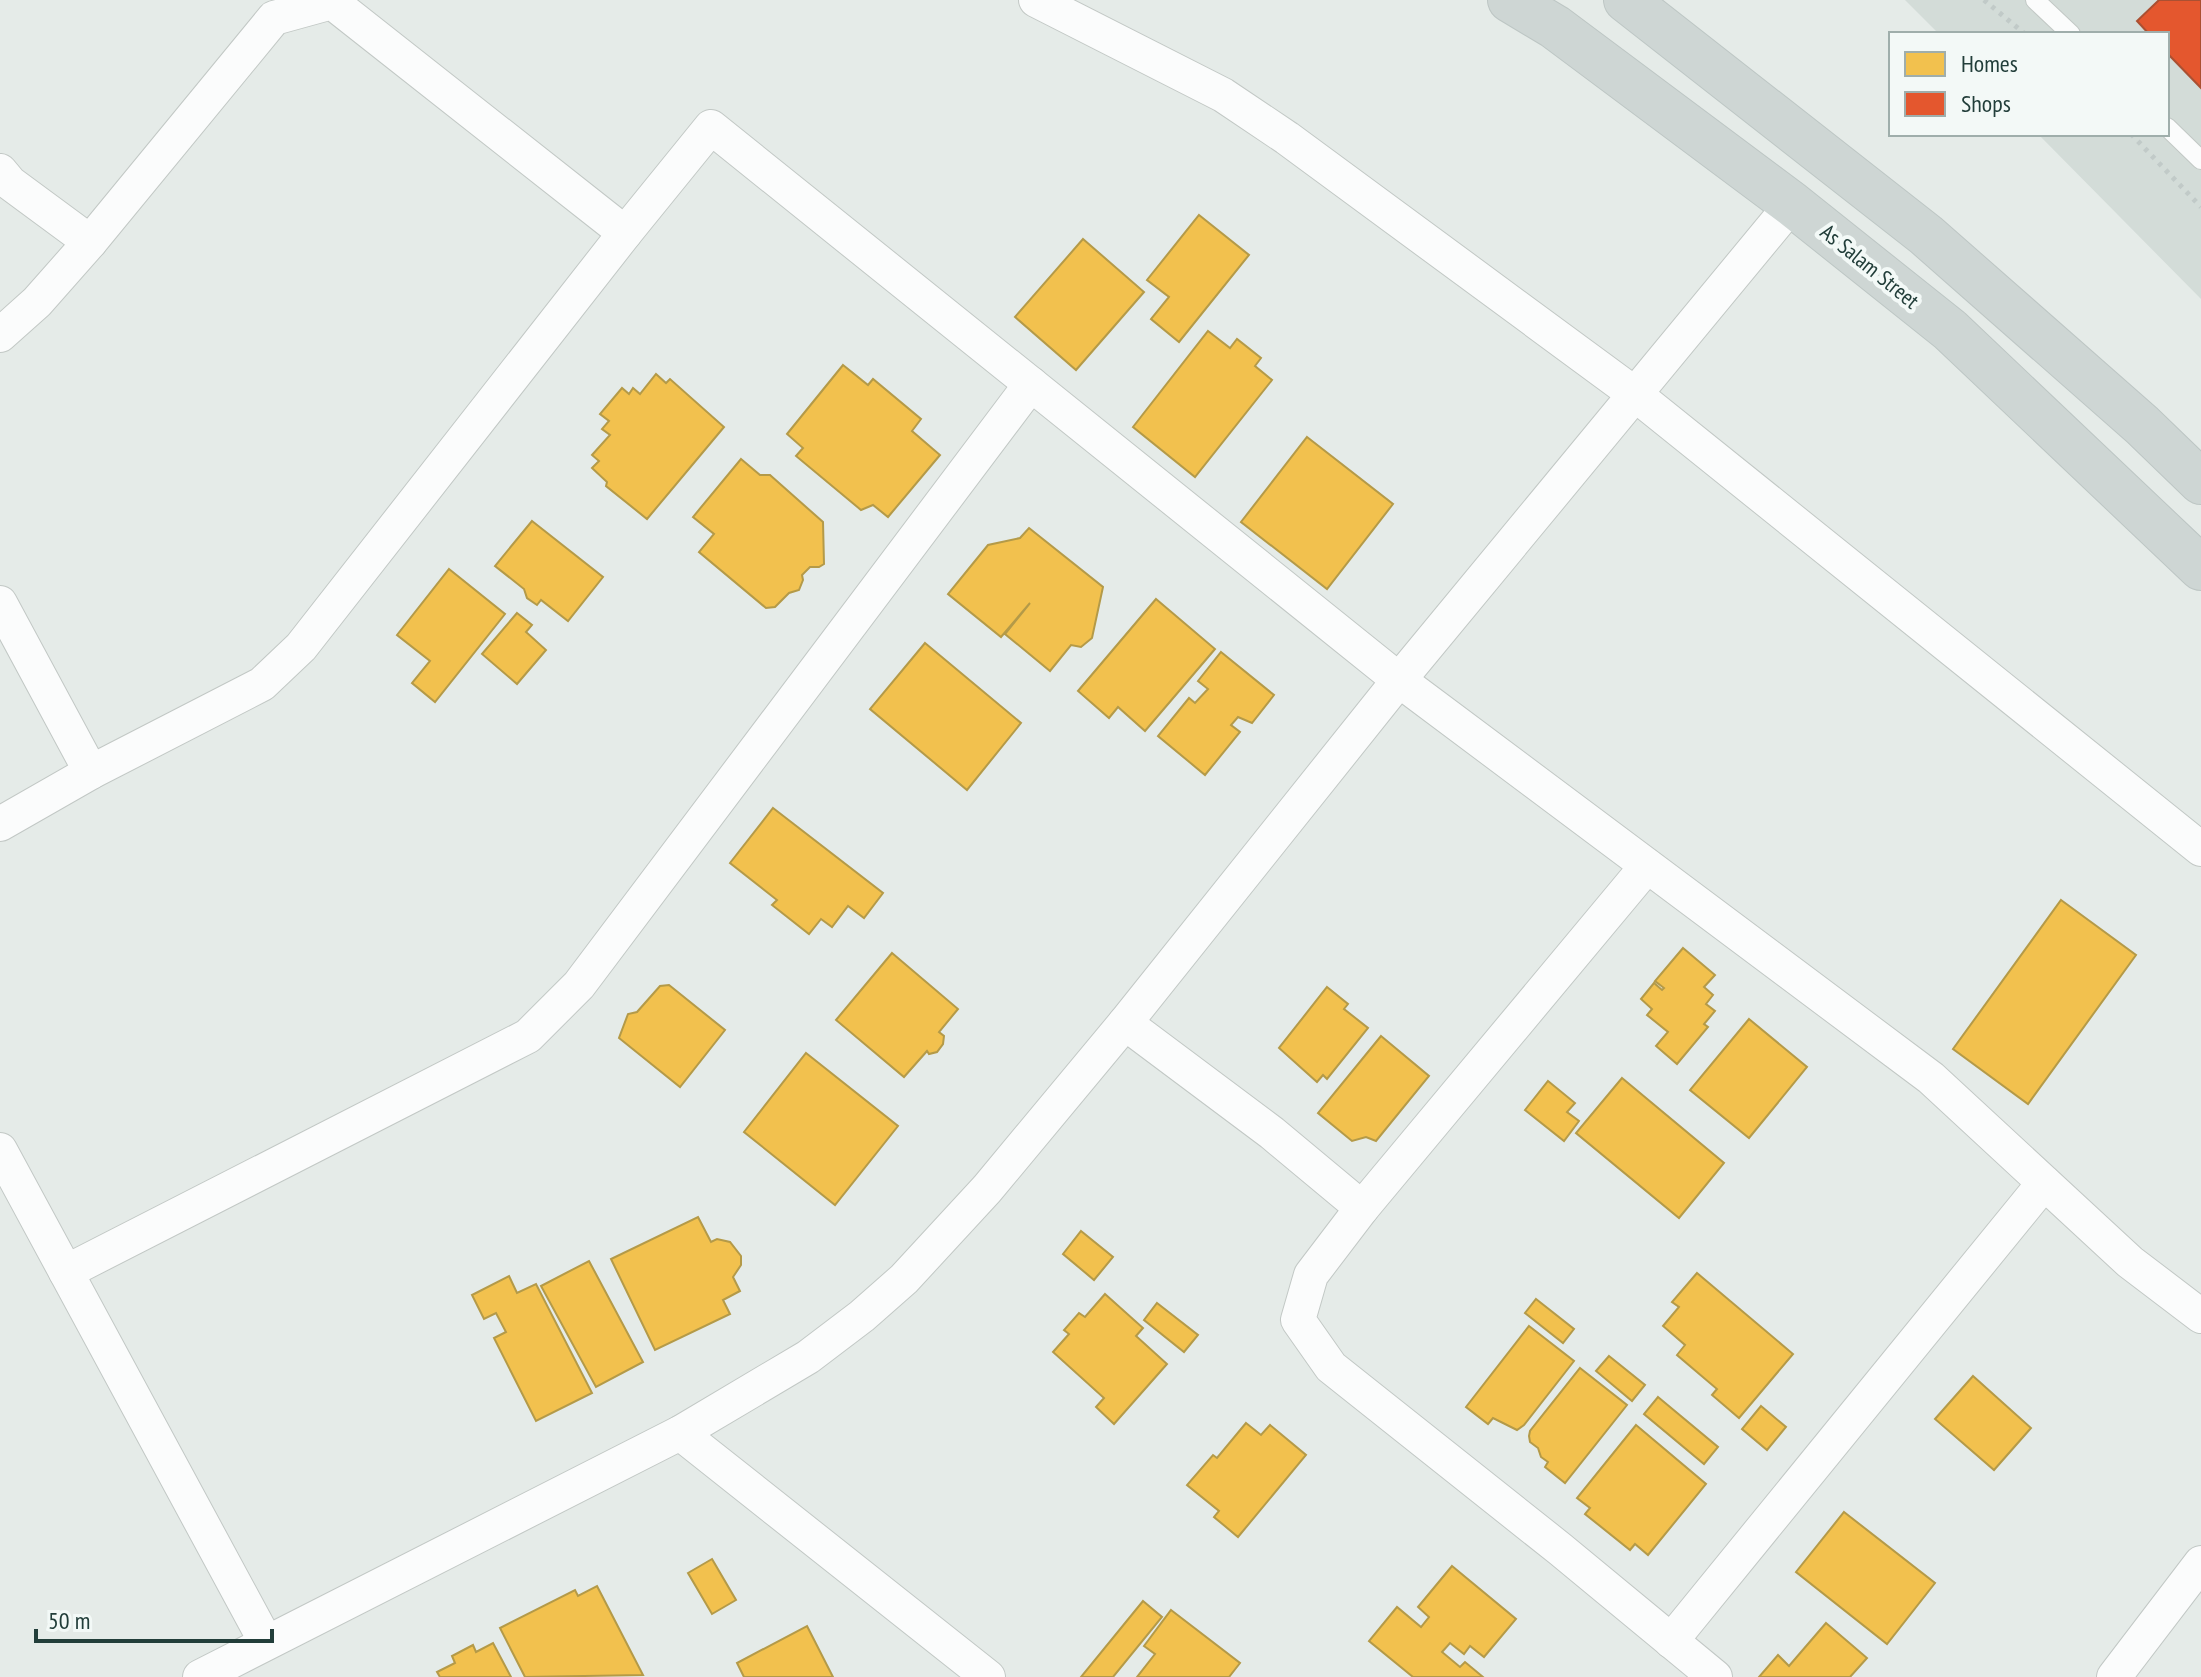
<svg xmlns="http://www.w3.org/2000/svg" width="2201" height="1677" font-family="'PT Sans Narrow',sans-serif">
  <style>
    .built { fill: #d3dcd8 }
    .homes { fill: #f2c14e; stroke: #b49a48; stroke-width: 2 }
    .shops { fill: #e4572e; stroke: #aa5032; stroke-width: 2 }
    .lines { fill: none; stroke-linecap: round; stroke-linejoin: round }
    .lane-casing { stroke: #c2c8c5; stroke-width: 20 }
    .street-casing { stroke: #c2c8c5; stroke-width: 36 }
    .primary-casing { stroke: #bdc6c4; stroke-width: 46 }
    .path { stroke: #c1cac8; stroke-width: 5; stroke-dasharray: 4 6; stroke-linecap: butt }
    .lane { stroke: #fbfcfc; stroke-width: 18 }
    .street { stroke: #fbfcfc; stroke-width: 34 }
    .primary { stroke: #ced6d4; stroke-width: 44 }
    .labels { text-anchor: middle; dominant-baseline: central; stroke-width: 8; stroke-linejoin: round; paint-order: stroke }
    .street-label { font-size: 22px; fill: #223e3a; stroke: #f3f9f7 }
  </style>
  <rect width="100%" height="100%" fill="#e5ebe8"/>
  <path class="built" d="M1905,0H2201V299L2038,134H2167V34H1939Z"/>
  <g class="homes">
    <path d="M1199,215L1249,255L1179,342L1151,319L1169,297L1147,280Z"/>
    <path d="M1083,239L1144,292L1076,370L1015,317Z"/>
    <path d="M1208,331L1230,348L1237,339L1261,358L1255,366L1272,380L1195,477L1133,427Z"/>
    <path d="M843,365L868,385L873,379L921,419L912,431L940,455L888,517L873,505L861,510L796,456L803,448L787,434Z"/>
    <path d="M656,374L666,383L670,379L724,427L647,519L606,486L607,482L592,468L599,461L592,455L610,435L602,429L609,421L600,414L622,388L629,394L633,388L640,394Z"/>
    <path d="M1307,437L1393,504L1327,589L1241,522Z"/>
    <path d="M741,459L760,475H770L823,522L824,564L819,567H810L802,575L803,580L799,590L789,593L775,607L766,608L699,552L714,534L693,517Z"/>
    <path d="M532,521L603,577L568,621L541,600L537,605L527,598L524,589L495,566Z"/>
    <path d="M1029,528L1103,587L1092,638L1081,647L1071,645L1050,671L1005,634L1030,603L1001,637L948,594L988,545L1020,538Z"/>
    <path d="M449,569L505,614L435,702L412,683L430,661L397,635Z"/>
    <path d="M1156,599L1215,649L1145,731L1118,707L1109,718L1078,691Z"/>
    <path d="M517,613L532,625L526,632L546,650L517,684L482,654Z"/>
    <path d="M925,643L1021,723L967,790L870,709Z"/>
    <path d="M1221,652L1274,695L1252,723L1238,717L1231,725L1240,732L1205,775L1158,736L1189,698L1195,703L1208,689L1198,681Z"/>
    <path d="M773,808L883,893L864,918L848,906L832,927L821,919L809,934L772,905L777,900L730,863Z"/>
    <path d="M2061,900L2136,955L2028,1104L1953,1049Z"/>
    <path d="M1683,948L1715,975L1704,987L1713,995L1706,1004L1715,1011L1704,1024L1708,1027L1677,1064L1656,1046L1668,1032L1647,1015L1652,1009L1641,999L1654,983L1662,990L1664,988L1655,981Z"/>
    <path d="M892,953L958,1009L939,1032L944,1036L943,1044L937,1052L929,1054L927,1051L904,1077L836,1020Z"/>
    <path d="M669,985L725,1030L680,1087L619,1038L628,1014L637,1012L660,986Z"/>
    <path d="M1327,987L1348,1004L1344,1009L1368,1028L1327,1079L1323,1075L1317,1082L1279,1048Z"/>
    <path d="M1749,1019L1807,1067L1749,1138L1690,1090Z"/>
    <path d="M1381,1036L1429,1076L1376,1141L1366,1137L1352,1141L1318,1113Z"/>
    <path d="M806,1053L898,1126L835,1205L744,1132Z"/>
    <path d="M1622,1078L1724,1163L1679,1218L1576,1133Z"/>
    <path d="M1548,1081L1575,1103L1567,1112L1579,1121L1564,1141L1525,1110Z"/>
    <path d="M698,1217L711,1242L717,1239L730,1242L741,1256V1265L733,1277L740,1291L723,1300L730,1314L655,1350L611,1259Z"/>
    <path d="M1081,1231L1113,1257L1094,1280L1063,1254Z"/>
    <path d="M589,1261L643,1362L596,1387L541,1286Z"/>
    <path d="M1697,1273L1793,1354L1739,1418L1712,1395L1717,1389L1677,1355L1685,1345L1663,1326L1679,1307L1672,1302Z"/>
    <path d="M509,1276L517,1293L536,1284L592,1393L536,1421L494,1338L506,1332L496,1313L484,1319L472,1295Z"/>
    <path d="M1105,1294L1143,1328L1136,1336L1167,1364L1114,1424L1096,1407L1104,1398L1053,1352L1069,1334L1064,1330L1079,1313L1085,1317Z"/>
    <path d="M1536,1299L1574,1329L1563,1343L1525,1313Z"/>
    <path d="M1157,1303L1198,1335L1184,1352L1144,1320Z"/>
    <path d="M1529,1326L1574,1361L1524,1425L1517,1430L1493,1418L1488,1424L1466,1407Z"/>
    <path d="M1609,1356L1645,1385L1632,1401L1596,1371Z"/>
    <path d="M1580,1368L1627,1405L1565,1483L1545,1467L1548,1462L1541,1457L1538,1448L1530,1442L1529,1436L1530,1431Z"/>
    <path d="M1973,1376L2031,1428L1994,1470L1935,1419Z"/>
    <path d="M1658,1397L1718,1447L1704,1464L1644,1414Z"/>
    <path d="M1761,1406L1786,1427L1767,1450L1742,1429Z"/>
    <path d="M1246,1423L1261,1435L1270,1425L1306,1455L1238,1537L1214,1517L1219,1511L1187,1485L1213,1455L1217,1458Z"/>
    <path d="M1636,1425L1706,1484L1648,1555L1635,1544L1630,1550L1585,1514L1590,1508L1577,1498Z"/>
    <path d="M1844,1512L1935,1583L1887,1644L1796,1572Z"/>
    <path d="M712,1559L736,1600L712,1614L688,1573Z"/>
    <path d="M1452,1566L1516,1619L1484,1657L1470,1646L1464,1654L1450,1643L1442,1652L1460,1667L1465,1662L1483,1677H1413L1369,1641L1397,1607L1421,1627L1429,1617L1418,1607Z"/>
    <path d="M597,1586L643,1675L525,1677L500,1628L575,1590L578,1596Z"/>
    <path d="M1143,1601L1162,1617L1113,1677H1081Z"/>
    <path d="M1171,1610L1240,1663L1229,1677H1137L1155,1654L1144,1646Z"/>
    <path d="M1826,1623L1867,1658L1850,1677H1759L1778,1655L1789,1666Z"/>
    <path d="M807,1626L833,1677H744L737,1663Z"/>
    <path d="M493,1643L511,1677H440L437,1672L455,1663L452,1656L473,1645L476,1652Z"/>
  </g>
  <path class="shops" d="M2159,0H2201V88L2167,53V34H2149L2137,21Z"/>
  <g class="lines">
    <defs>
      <g id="lane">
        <path d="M2035,0L2071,34"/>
        <path d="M2167,127L2201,160"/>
      </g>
      <g id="street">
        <path d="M1036,0L1223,95L1287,138L1636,395L2201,849"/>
        <path d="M0,171L10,183L90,242"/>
        <path d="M0,335L37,302L90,242L274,18L332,2L625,233"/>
        <path d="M0,603L91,772"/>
        <path d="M0,824L91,772L262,684L301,647L625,233L711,127L1399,680L1931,1078L2130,1262L2201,1316"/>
        <path d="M1125,1023L1272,1133L1362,1208L1311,1275L1298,1320L1331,1367L1560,1549L1715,1677"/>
        <path d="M0,1150L266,1642"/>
        <path d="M1362,1208L1647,866"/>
        <path d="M66,1272L528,1036L579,985L1031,384"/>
        <path d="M680,1433L988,1677"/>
        <path d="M1671,1641L2044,1183"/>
        <path d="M200,1677L680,1433L808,1357L862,1316L904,1279L987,1189L1125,1023L1399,680L1792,204"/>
        <path d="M2114,1677L2201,1563"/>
      </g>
      <g id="primary">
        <path d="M1510,0L1555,27L1792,204L1950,330L2201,568"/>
        <path d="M1626,0L1926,235L2142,425L2201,482"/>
      </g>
    </defs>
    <use href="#lane" class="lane-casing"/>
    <use href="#street" class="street-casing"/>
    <use href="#primary" class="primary-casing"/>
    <g class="path">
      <path d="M1984,0L2025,34"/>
      <path d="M2131,134L2201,207"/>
    </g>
    <use href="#lane" class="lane"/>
    <use href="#street" class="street"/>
    <use href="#primary" class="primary"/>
  </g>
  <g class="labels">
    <g class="street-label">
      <text transform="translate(1870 266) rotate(39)">As Salam Street</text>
    </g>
  </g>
  <rect x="1889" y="32" width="280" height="104" fill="#f3f9f7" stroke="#9faeab" stroke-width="2"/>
  <rect x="1905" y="52" width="40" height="24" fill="#f2c14e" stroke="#9faeab" stroke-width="2"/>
  <text x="1961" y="72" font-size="24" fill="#223e3a">Homes</text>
  <rect x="1905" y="92" width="40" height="24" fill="#e4572e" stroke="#9faeab" stroke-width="2"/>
  <text x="1961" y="112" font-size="24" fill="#223e3a">Shops</text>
  <path d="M36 1629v12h236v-12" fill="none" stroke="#223e3a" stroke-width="4"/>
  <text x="48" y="1629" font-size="24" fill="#223e3a" stroke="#f3f9f7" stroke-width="6" paint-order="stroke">50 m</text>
</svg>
